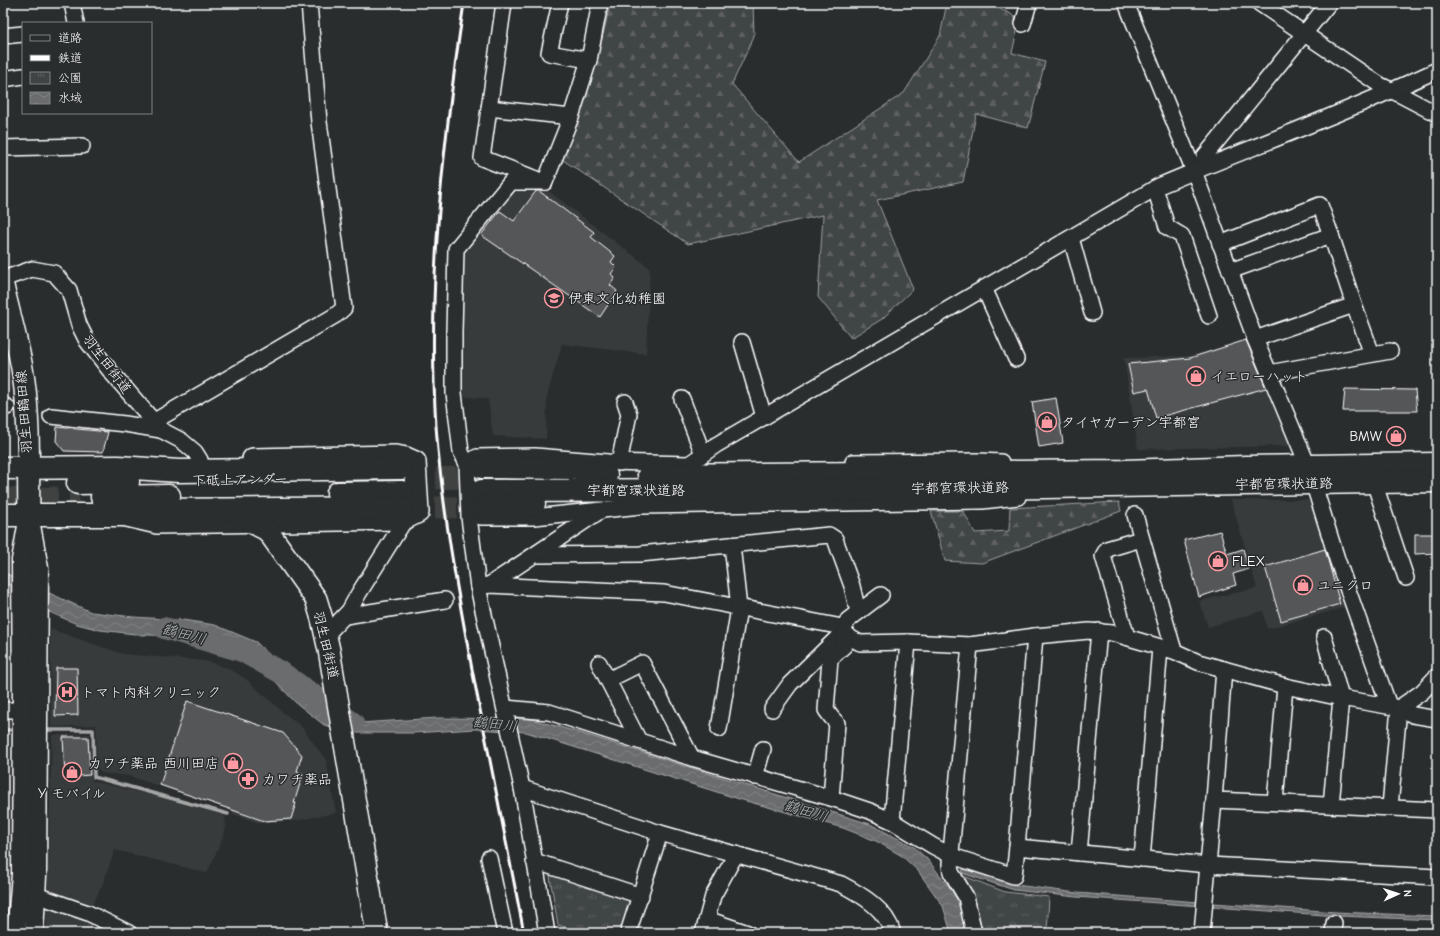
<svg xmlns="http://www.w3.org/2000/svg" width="1440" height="936" font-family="'Comic Neue','Klee One',sans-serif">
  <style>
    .built { fill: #373a3b }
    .forest { fill: url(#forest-firs); stroke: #a0a2a2 }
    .park { fill: url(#park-tufts); stroke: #a0a2a2 }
    .water { fill: url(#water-waves); stroke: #a6a7a7 }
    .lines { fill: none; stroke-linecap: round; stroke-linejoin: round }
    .stream { stroke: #a6a7a7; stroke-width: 3.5 }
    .river { stroke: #6a6c6d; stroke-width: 22 }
    .building { fill: #555758; stroke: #fff }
    .primary-tunnel { stroke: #3f4243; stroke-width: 22; stroke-dasharray: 22 11; stroke-linecap: butt }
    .minor-casing { stroke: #fff; stroke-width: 18 }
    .tertiary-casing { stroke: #fff; stroke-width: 21 }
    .secondary-casing { stroke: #fff; stroke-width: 24 }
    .primary-casing { stroke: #fff; stroke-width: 25 }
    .minor { stroke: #2a2d2e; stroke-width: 15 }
    .tertiary { stroke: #2a2d2e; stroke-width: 18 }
    .secondary { stroke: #2a2d2e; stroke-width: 21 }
    .primary { stroke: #2a2d2e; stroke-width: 22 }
    .rail { stroke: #fff; stroke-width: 3 }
    .labels { text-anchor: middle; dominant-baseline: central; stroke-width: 3; stroke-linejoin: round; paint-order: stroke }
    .poi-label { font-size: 14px; fill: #fff; stroke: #2a2d2e; text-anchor: start }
    .street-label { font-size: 14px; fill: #fff; stroke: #2a2d2e }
    .water-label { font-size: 15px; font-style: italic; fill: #b4b6b6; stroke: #2a2d2e }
  </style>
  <defs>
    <pattern id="forest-firs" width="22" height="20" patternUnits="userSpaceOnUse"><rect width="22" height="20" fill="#414445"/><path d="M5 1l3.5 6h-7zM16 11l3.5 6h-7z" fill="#5e6061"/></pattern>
    <pattern id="park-tufts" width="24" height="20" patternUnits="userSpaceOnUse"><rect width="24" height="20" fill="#414445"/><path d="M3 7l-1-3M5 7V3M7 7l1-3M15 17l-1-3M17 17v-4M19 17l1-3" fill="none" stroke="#5e6061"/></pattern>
    <pattern id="water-waves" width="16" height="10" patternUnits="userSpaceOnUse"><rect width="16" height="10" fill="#6a6c6d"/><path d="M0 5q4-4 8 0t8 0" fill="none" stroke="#808283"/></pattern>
  </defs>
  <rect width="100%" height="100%" fill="#2a2d2e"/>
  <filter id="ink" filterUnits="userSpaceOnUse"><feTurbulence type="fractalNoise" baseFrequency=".025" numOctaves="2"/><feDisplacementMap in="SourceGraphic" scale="8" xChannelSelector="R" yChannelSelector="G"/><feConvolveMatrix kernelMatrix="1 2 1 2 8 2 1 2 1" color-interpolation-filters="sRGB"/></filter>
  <g filter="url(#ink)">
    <g class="built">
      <path d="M543,187L650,268L646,354L562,344L547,396L546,439L493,436L488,399L462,396L459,328V253L510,189Z"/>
      <path d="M1249,340L1291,446L1138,449L1124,358L1189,356Z"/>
      <path d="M1231,500H1307L1314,507L1325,549L1346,607L1267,629L1263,611L1208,627L1199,601L1257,588Z"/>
      <path d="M50,629L123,654L205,661L228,668L246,679L285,714L301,726L326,760L336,813L294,821L259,823L233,814L232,811L129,776L101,773L97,768L96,725L51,727Z"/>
      <path d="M90,734L92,781L155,796L225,816L226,827L220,845L207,873L115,850L103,883L87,916L122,933H46L52,735Z"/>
    </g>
    <g class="forest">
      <path d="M610,3H753L754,36L732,84L799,162L904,93L940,36L947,3H987L1011,14L1019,22L1012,53L1045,62L1028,128L976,114L963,182L877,200L913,289L882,319L851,338L818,297L823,215L688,244L560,158C582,108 600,56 610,3Z"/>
      <path d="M1119,502L1121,511L982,563L945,561L931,511H963L975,533L1009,531L1010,508Z"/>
    </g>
    <g class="park">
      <path d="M555,872L634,898L622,933H586L558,925L550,877Z"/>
      <path d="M961,875L1005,892L1049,897L1047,933H983L975,899Z"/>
    </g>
    <g class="water">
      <path d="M3,572L91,612L133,617L183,620L215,625L256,642L279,664L310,698L359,723L438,718L531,719L581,733L870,824L914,847L927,859L951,889L960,905L967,933H951L943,906L918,871L902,856L876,841L843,828L739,799L526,732L475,729L413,733H355L324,725L295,702L276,682L251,662L221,642L205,636L143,635L100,630L77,624L56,615L3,590Z"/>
      <path d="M963,869L1016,885L1077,893L1336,912L1437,916V920L1337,916L1076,897L1014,890L962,873Z"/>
    </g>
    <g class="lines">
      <g class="stream">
        <path d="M3,730H17"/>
        <path d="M43,730H93L94,777L228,814"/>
      </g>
      <path class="river" d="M164,628L242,651L282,673L353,723"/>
    </g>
    <g class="building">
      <path d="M536,191H539L594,232L591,237L615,256L611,262L616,267L611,274L615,278L610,285L617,291L600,317L481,235L500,211L514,221Z"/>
      <path d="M1246,340L1266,388L1156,418L1148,389L1134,392L1128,364L1190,358Z"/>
      <path d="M1345,389L1415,390L1417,411H1343Z"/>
      <path d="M1056,398L1063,443L1039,447L1032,402Z"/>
      <path d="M57,427L108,432L103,452L64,451L56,441Z"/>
      <path d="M1220,531L1227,554L1243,549L1249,569L1233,574L1236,585L1199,597L1184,540Z"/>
      <path d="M1415,534H1437V553L1415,554Z"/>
      <path d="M1325,549L1340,604L1281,621L1265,567Z"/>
      <path d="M56,668H77L78,715L55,716Z"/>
      <path d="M187,701L283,733L302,755L297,771L303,774L294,803H296L291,819L264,821L160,785Z"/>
      <path d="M63,737H88L90,775L65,777Z"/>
    </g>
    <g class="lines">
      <g class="primary-tunnel">
        <path d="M403,479L486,477"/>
        <path d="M3,499L79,497"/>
        <path d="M402,508L483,507"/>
      </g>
      <defs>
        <g id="minor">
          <path d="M72,3L76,23"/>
          <path d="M504,3L482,158L536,179"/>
          <path d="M560,3L549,53L589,60"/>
          <path d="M1126,3L1194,171L1255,339L1308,466L1337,559L1389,706"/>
          <path d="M1259,3L1380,85L1393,91L1437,114"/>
          <path d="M1023,24L1029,3"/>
          <path d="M3,36L23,34"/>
          <path d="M3,79L23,76"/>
          <path d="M489,108L571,117"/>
          <path d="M3,148L82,146"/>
          <path d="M1202,167L1204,157L1329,3"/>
          <path d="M545,182L571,117L589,60L600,3"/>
          <path d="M1155,188L1167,227L1182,236L1209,316"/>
          <path d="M1071,238L1092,313"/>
          <path d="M1220,244L1320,205L1331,235"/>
          <path d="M1230,271L1331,235L1354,305L1255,339"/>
          <path d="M3,279L32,269L54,273L69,290L79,325L87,341L111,372L161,430L182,441L195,452L200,460"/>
          <path d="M984,288L1016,359"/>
          <path d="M1354,305L1372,354"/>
          <path d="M742,342L764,417"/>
          <path d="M1269,373L1390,351"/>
          <path d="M682,399L703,454"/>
          <path d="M3,405L7,407"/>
          <path d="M51,416L125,424L161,430"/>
          <path d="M153,422L336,315L344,308L319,122L309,3"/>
          <path d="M853,462L978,461L1001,462"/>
          <path d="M619,463L629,414L625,402"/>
          <path d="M467,464L461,452L454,393V332L456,249L511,182H545"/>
          <path d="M689,464L716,445L1159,186C1251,147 1346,113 1437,70"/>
          <path d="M1374,482L1406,578"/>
          <path d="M1135,515L1174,651"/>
          <path d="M481,517H534L641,506L982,501L1018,497"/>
          <path d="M535,555L640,554L829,535L835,539L852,586L858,612"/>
          <path d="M489,585L600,511"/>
          <path d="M478,587L489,585L664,593L837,626L851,638L860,643L908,642L970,645L1035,636L1089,631L1112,633L1174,651L1198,662L1285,686L1341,698L1399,708L1413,715L1437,719"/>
          <path d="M345,616L445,600"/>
          <path d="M326,635L349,611L359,593L406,518"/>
          <path d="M1127,637L1103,556L1107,549L1141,539"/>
          <path d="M1324,637L1341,698L1331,805"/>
          <path d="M970,645L950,864L951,872L966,897L974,933"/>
          <path d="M599,663L639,741"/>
          <path d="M1224,669L1214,800L1437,810"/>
          <path d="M608,680L642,663L692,758"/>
          <path d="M505,708L549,712L692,758L831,798L870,811L892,821L933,846L952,856L1014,876L1017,847L1208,865L1214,800"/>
          <path d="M772,709L790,684L844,631"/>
          <path d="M3,710H22"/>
          <path d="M719,729L739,608L732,545"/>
          <path d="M755,777L763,749"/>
          <path d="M522,788L660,833L841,884C862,895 886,909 893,933"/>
          <path d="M831,798L837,723L832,718L826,710L830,659L845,645C844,636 843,628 848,620L881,595"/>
          <path d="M1275,802L1285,686"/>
          <path d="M1390,807L1399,708L1422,692L1437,676"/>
          <path d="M892,821L908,642"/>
          <path d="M1017,847L1035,636"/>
          <path d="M1079,853L1099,631"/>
          <path d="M489,858L505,933"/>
          <path d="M1142,859L1160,648"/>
          <path d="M534,861L641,896"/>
          <path d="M36,895L88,913L129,933"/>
          <path d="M707,919L748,933"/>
          <path d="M547,933L522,788L478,587L469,517L467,464L477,457L535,456L608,462L689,464"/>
          <path d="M628,933L660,833"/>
          <path d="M703,933L713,896L736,854"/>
          <path d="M1202,933L1208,865L1437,877"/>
          <path d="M1333,933L1334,923"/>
        </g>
        <g id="tertiary">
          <path d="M29,515L39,568L37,876L34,933"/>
          <path d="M16,933L21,874L22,710L21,560L27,526"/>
        </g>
        <g id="secondary">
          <path d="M3,286C10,318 20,349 24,381C30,425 28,471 29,515"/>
          <path d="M123,515L157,523L400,519L406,518L418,512L415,462L406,458L396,456L253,459"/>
          <path d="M249,521L267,530L316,599L322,619L329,650L377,933"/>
        </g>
        <g id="primary">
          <path d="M482,467L571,468L606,475"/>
          <path d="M3,468L118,467L179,471L401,468"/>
          <path d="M649,475L1124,471L1246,467L1437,464"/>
          <path d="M78,483L128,482"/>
          <path d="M482,491L920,489L1437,481"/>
          <path d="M338,493L402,492"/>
          <path d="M102,497L169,496"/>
          <path d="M483,507L534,504"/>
          <path d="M3,515H122L155,510L402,508"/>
        </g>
      </defs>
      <use href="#minor" class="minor-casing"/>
      <use href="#tertiary" class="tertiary-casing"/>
      <use href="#secondary" class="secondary-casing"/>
      <use href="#primary" class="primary-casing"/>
      <use href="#minor" class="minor"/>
      <use href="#tertiary" class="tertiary"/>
      <use href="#secondary" class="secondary"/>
      <use href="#primary" class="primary"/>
      <path class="rail" d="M464,3C443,144 427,284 436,426C442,508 457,589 472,669C489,757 507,845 524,933"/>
    </g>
  </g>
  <defs>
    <symbol id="school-ring" viewBox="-11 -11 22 22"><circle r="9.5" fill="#2a2d2e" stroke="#ff9aa2" stroke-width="1.5"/><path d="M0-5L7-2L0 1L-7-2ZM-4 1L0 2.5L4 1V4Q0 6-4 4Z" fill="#ff9aa2"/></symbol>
    <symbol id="shop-ring" viewBox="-11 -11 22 22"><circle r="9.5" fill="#2a2d2e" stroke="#ff9aa2" stroke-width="1.5"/><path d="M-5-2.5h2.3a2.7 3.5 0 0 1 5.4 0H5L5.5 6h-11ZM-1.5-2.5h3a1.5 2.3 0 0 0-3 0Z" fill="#ff9aa2"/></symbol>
    <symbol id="hospital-ring" viewBox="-11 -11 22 22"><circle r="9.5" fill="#2a2d2e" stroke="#ff9aa2" stroke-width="1.5"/><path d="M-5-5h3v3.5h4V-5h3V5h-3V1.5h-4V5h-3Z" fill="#ff9aa2"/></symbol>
    <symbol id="pharmacy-ring" viewBox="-11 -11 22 22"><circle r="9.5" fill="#2a2d2e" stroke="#ff9aa2" stroke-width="1.5"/><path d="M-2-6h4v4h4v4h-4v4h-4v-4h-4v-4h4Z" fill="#ff9aa2"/></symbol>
  </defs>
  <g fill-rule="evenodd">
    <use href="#school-ring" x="543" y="287" width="22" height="22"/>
    <use href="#shop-ring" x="1185" y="365" width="22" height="22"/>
    <use href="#shop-ring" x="1036" y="411" width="22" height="22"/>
    <use href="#shop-ring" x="1385" y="425" width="22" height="22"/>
    <use href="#shop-ring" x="1207" y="550" width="22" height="22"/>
    <use href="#shop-ring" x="1292" y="574" width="22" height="22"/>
    <use href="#hospital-ring" x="56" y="681" width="22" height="22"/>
    <use href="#shop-ring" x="222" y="752" width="22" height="22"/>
    <use href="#shop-ring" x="61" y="761" width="22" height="22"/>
    <use href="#pharmacy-ring" x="237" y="768" width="22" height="22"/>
  </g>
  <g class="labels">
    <g class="poi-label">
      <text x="568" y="298">伊東文化幼稚園</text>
      <text x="1210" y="376">イエローハット</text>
      <text x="1061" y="422">タイヤガーデン宇都宮</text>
      <text x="1382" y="436" text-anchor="end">BMW</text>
      <text x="1232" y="561">FLEX</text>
      <text x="1317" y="585">ユニクロ</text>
      <text x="81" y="692">トマト内科クリニック</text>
      <text x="219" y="763" text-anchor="end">カワチ薬品 西川田店</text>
      <text x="262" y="779">カワチ薬品</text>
      <text x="72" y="793" text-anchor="middle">Y モバイル</text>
    </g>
    <g class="street-label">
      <text transform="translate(107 364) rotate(53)">羽生田街道</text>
      <text transform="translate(24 412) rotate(-94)">羽生田鶴田線</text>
      <text transform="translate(240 480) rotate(-1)">下砥上アンダー</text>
      <text transform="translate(1284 484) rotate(-1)">宇都宮環状道路</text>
      <text transform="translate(960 488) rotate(-1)">宇都宮環状道路</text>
      <text x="636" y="490">宇都宮環状道路</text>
      <text transform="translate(326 645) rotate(77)">羽生田街道</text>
    </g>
    <g class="water-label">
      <text transform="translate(184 634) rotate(15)">鶴田川</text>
      <text transform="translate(495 724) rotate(7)">鶴田川</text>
      <text transform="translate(806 811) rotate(17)">鶴田川</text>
    </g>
  </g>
  <rect width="1440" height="936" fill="none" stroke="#2a2d2e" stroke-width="16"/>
  <rect x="8" y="8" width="1424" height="920" fill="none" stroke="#fff" stroke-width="1.5" filter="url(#ink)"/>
  <rect x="22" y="22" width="130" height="92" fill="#2a2d2e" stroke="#7f8182"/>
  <rect x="30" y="35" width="20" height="6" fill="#2a2d2e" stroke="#7f8182"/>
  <text x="58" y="42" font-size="12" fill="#ffffff">道路</text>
  <rect x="30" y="55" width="20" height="6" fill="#ffffff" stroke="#7f8182"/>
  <text x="58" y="62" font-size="12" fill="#ffffff">鉄道</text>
  <rect x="30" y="72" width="20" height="12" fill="url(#park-tufts)" stroke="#7f8182"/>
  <text x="58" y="82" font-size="12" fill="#ffffff">公園</text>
  <rect x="30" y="92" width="20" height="12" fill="url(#water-waves)" stroke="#7f8182"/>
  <text x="58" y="102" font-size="12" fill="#ffffff">水域</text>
  <g transform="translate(1398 894) rotate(87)" stroke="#2a2d2e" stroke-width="3" paint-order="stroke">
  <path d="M0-3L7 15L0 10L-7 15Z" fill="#ffffff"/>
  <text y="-6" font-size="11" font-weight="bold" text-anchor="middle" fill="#ffffff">N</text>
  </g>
</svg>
